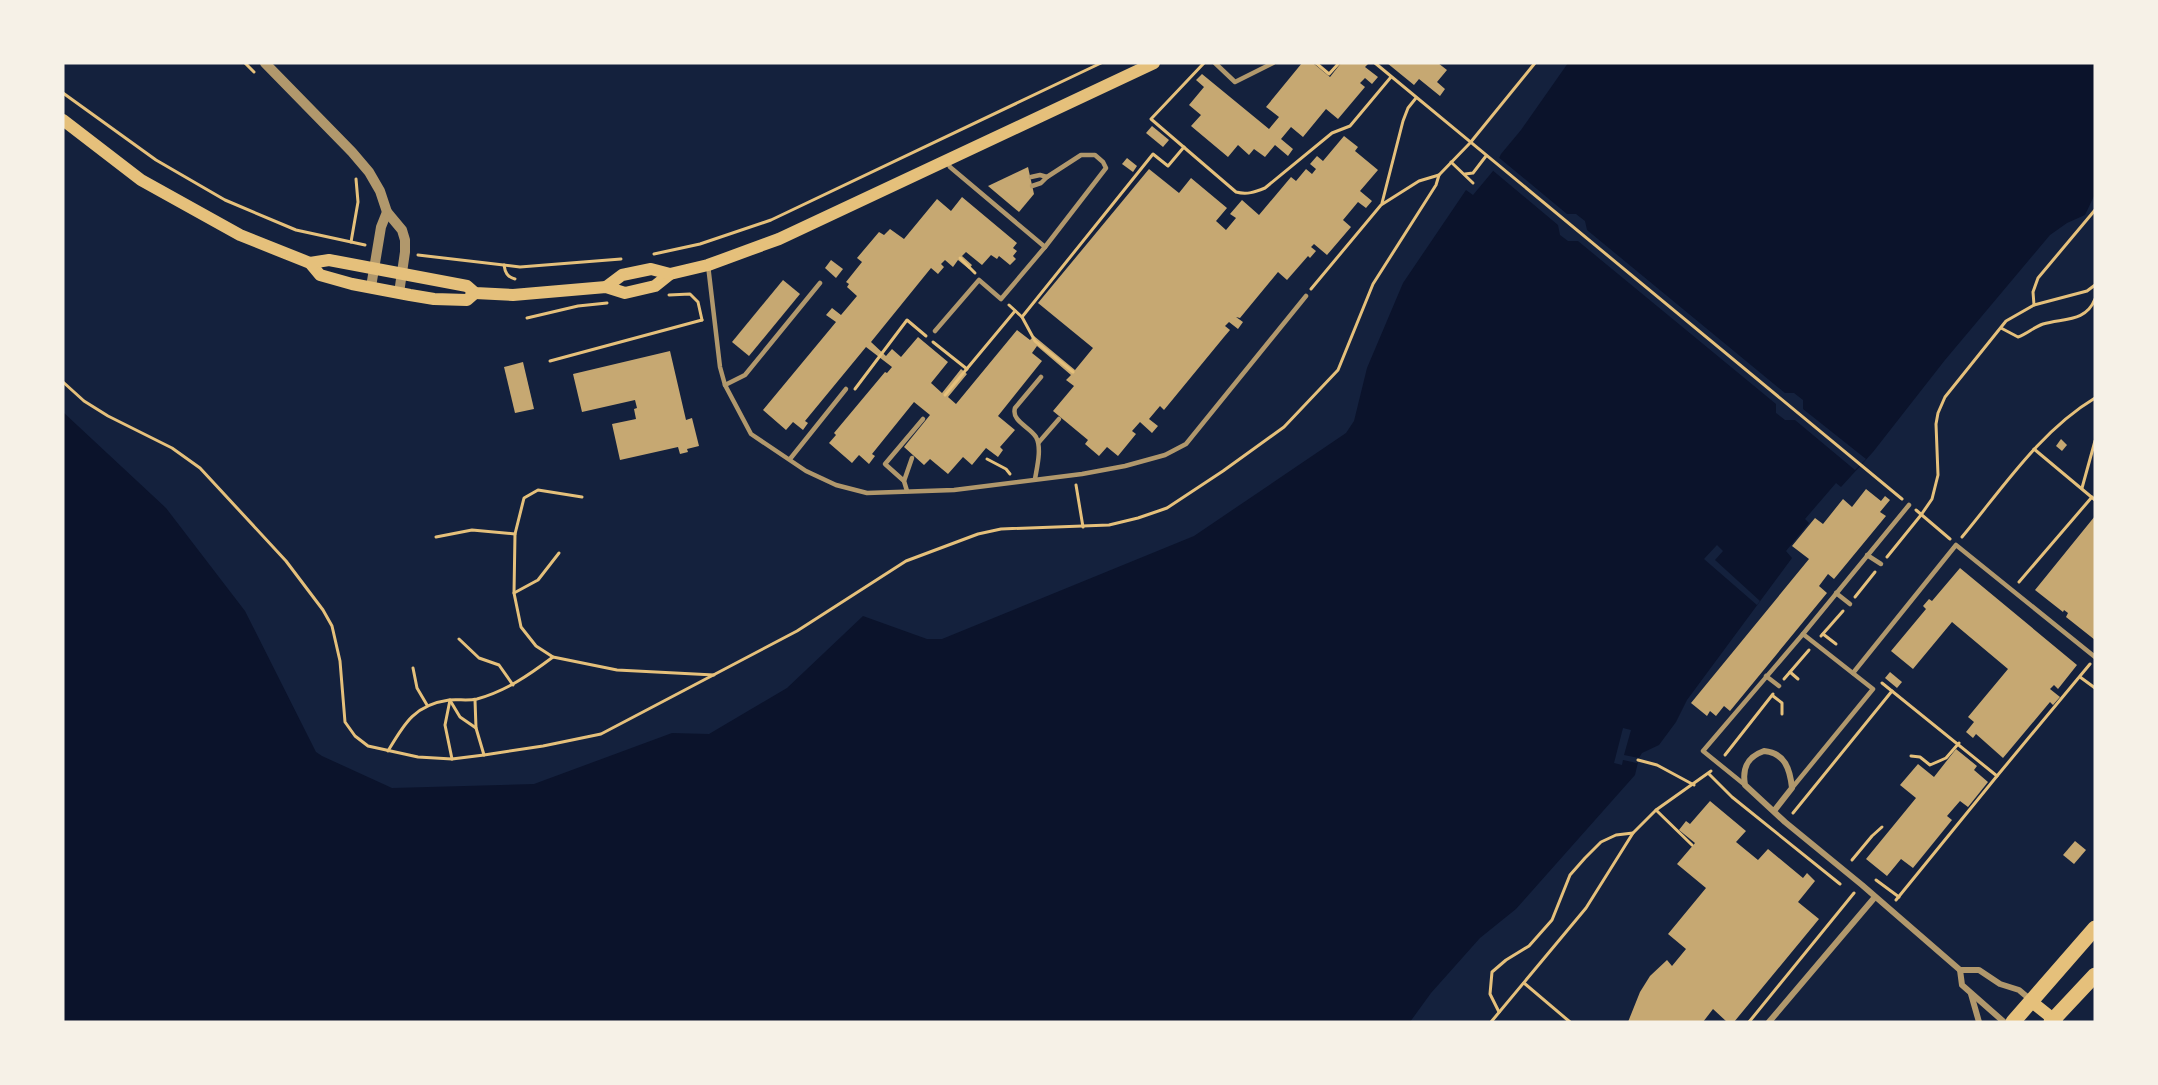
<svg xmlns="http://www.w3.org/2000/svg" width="2158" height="1085" font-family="Commissioner,sans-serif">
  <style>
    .water { fill: #0b132b }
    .pier { fill: #14213d }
    .building { fill: #c6a872 }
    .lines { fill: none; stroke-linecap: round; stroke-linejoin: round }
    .path { stroke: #e5c07b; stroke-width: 3 }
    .service { stroke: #b1986c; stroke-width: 4.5 }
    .minor { stroke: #b1986c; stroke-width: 6 }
    .tertiary { stroke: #b1986c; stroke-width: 10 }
    .secondary { stroke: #e5c07b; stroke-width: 12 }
    .trunk { stroke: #e5c07b; stroke-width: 15 }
  </style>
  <rect width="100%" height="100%" fill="#14213d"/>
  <path class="water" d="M1568,63H2095V194L2085,215L2067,223L2050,235L1945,360L1873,452L1841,487L1836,483L1805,519L1809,523L1786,551L1792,558L1687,700L1676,722L1659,745L1642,753L1639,758L1635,775L1516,909L1480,938L1431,993L1410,1022H63V412L166,508L245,611L316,752L322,756L392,788L534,784L672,733L709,734L787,688L863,616L927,639H942L1194,536L1346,433L1354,421L1367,368L1403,283L1466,190L1473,195L1493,171L1501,154L1521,130Z"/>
  <g class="pier">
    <path d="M1497,156L1567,214H1576L1585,221L1587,230L1785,393H1794L1803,400V409L1866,459L1855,470L1795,420H1785L1776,413V404L1578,241H1568L1560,235L1558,225L1491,169Z"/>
    <path d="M1717,545L1723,551L1715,560L1760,601L1757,605L1704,559Z"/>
    <path d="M1623,728L1631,730L1624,755L1639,758L1637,763L1623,760L1622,765L1614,763Z"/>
  </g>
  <g class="building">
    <path d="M1302,63H1313L1330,77L1341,63H1369L1365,67L1378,77L1372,84L1365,78L1360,83L1365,87L1338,119L1326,109L1303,137L1291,127L1281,139L1293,149L1288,156L1275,145L1265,157L1254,149L1249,155L1238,145L1228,157L1191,126L1201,115L1189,105L1204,87L1196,80L1202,74L1269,129L1279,117L1266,107Z"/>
    <path d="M1387,63H1438L1447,70L1437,82L1445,89L1440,96L1419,79L1414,85Z"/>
    <path d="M1152,126L1169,140L1163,147L1146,133Z"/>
    <path d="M1344,136L1358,147L1355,151L1378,170L1360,191L1372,201L1366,208L1358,202L1343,220L1351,227L1327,255L1314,244L1311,247L1316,251L1310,258L1308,256L1287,280L1278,272L1240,318L1236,317L1243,322L1238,329L1229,322L1225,326L1230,330L1224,337L1164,410L1160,406L1149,419L1158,426L1152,433L1140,422L1132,431L1136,434L1118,456L1107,447L1099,456L1085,444L1088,440L1053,411L1074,386L1066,380L1071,375L1037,346L1032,353L1042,361L998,416L1015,430L1000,447L1003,450L998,457L986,448L972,465L963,457L948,474L930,459L924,465L904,447L930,415L914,402L872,454L875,456L869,464L859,455L852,463L829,443L836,435L834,433L885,372L887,373L892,367L866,347L805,421L808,423L803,430L793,422L786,430L763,410L836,322L826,315L832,308L841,315L857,296L847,287L849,284L846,282L862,262L857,258L879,232L884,235L890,229L904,239L937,199L951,211L962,197L1017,243L1013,248L1017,251L1013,256L1016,259L1010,265L999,256L997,259L991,255L982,265L966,252L962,256L972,265L969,269L958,260L953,267L945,260L941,264L944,267L938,274L931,268L871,342L886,356L892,349L901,357L918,337L948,362L931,383L942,393L961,369L967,374L948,397L956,404L1017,330L1030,340L1034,336L1075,370L1093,348L1038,303L1149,169L1179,193L1191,178L1227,208L1216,221L1226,230L1236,218L1230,214L1242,200L1259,215L1291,177L1296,181L1306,169L1312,174L1316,169L1310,164L1317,156L1323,161Z"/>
    <path d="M1127,158L1137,166L1133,172L1122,164Z"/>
    <path d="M1028,167L1034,194L1019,212L988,186Z"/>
    <path d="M831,260L843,269L836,278L825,268Z"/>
    <path d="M783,280L800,294L749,356L732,342Z"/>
    <path d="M670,351L686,420L692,418L699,446L687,449L688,452L680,454L678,447L620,460L612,424L636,419L634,409L637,408L635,400L582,412L573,374Z"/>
    <path d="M523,362L534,409L515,413L504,367Z"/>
    <path d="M2061,439L2067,445L2062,451L2056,446Z"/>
    <path d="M1866,489L1881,501L1885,496L1890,500L1880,512L1886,516L1834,579L1828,574L1819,586L1827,593L1730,711L1724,706L1716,716L1710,711L1707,716L1691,703L1809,559L1792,546L1815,518L1823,524L1843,499L1852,507Z"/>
    <path d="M2095,516V640L2066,617L2068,613L2064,610L2063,612L2035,590Z"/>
    <path d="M1960,568L2077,665L2058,689L2054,685L2050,689L2060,697L2053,705L2050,702L2003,758L1976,734L1973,738L1966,732L1974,722L1968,717L2008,669L1952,622L1913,669L1891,651L1926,609L1923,606L1929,599L1932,601Z"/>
    <path d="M1890,672L1902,682L1897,688L1885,678Z"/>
    <path d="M1956,749L1977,766L1974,770L1988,782L1968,807L1960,801L1947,816L1952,820L1913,868L1901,859L1887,876L1866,859L1916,798L1900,785L1918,764L1934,777Z"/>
    <path d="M1710,801L1746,831L1736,842L1758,860L1768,849L1803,878L1807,873L1815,881L1798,902L1819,919L1734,1022H1727L1713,1009L1703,1022H1628L1640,992L1650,976L1667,960L1672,966L1686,949L1668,934L1706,888L1677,864L1695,843L1679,830L1686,821L1690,824Z"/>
    <path d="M2075,841L2086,850L2074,864L2063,855Z"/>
  </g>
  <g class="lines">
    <g class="path">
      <path d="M245,63L254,72"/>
      <path d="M1204,63L1151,119L1236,192C1247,195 1255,192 1265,188L1332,133L1350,126L1391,77"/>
      <path d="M1316,63L1329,74L1339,63"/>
      <path d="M1375,63L1902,499"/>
      <path d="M63,93L156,160L225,200L296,230L365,245"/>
      <path d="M1451,162L1473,183"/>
      <path d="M1465,174L1473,173L1486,156"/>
      <path d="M1382,203L1403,121L1408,108L1416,98"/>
      <path d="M351,242L358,202L356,179"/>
      <path d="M654,254L700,244L771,220L1101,63"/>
      <path d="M418,255L520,267L621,259"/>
      <path d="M960,258L975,273"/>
      <path d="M504,265C505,272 507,277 515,279"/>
      <path d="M1311,289L1381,205L1419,181L1439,175"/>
      <path d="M669,295L690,294L698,302L702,320"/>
      <path d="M1009,305L1022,317L1035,341L1073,372"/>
      <path d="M2034,305L2033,292L2038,278L2095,210"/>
      <path d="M1022,317L1153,154L1168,166L1184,147"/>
      <path d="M527,318L578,306L607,303"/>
      <path d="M2001,328L2018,337C2027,334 2034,327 2043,324C2064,318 2086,322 2095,299"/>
      <path d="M933,342L967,369"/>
      <path d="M550,361L702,320"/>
      <path d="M63,382L84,401L108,416L172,448L200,468L286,561L323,610L332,626L340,661L345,722L355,736L368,746L418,757L452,759L484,755L543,746L601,734L797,631L906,561L978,534L1001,529L1109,525L1138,518L1167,508L1223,471L1284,427L1338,370L1373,284L1436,185L1439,175L1470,143L1535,63"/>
      <path d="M855,389L907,320L926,336"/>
      <path d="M945,395L1015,311"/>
      <path d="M2034,449L2095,500"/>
      <path d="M987,459L1006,469L1010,474"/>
      <path d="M1076,485L1083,527"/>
      <path d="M2082,488L2095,441"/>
      <path d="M582,497L538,490L524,498L515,534L514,593L521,627L536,646L553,657L617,670L714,675"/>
      <path d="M1916,510L1950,539"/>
      <path d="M436,537L472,530L515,534"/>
      <path d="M1962,537C2002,489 2040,431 2095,398"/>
      <path d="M1887,557L1921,515L1932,499L1938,475L1936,424L1938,413L1945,397L2006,321L2034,305L2087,291L2095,285"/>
      <path d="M2019,582L2092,497"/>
      <path d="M514,593L538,580L559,553"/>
      <path d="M1855,597L1875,572"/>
      <path d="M1823,634L1836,644"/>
      <path d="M1821,636L1843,611"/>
      <path d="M459,639L479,658L499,665L513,685"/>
      <path d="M413,668L417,688L427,705"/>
      <path d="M1790,672L1798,679"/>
      <path d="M2080,677L2095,688"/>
      <path d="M1784,679L1809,650"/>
      <path d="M1882,683L1997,776L1896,900"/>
      <path d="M1773,696L1782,703V714"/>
      <path d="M450,700L445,725L452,759"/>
      <path d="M475,700L476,728L484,755"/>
      <path d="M451,702L460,717L476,728"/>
      <path d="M388,751C404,724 414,705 449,700C458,699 468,701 477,699C506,691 529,675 553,657"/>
      <path d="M1725,755L1773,694"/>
      <path d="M1911,756L1920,757L1930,765L1946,758L1959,743"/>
      <path d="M1638,760L1657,765L1694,785"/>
      <path d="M1709,774L1732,797L1840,884"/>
      <path d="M1997,776L2090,664"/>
      <path d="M1656,810L1692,845"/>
      <path d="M1793,813L1892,691"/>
      <path d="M1852,860L1872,836L1882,827"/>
      <path d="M1876,880L1899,897"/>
      <path d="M1524,983L1570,1022"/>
      <path d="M1499,1012L1490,994L1492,972L1506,960L1529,946L1552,920L1570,875L1585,858L1601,842L1616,835L1633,833"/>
      <path d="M1491,1022L1586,908L1633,833L1656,810L1711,771"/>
      <path d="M1749,1022L1854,893"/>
    </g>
    <g class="service">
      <path d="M1215,63L1235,82L1273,63"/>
      <path d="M947,161L950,167L1045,247L1106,168L1103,162L1095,155H1081L1047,177"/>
      <path d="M1031,177L1040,175L1047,177L1041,183L1032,186"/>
      <path d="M708,265L720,367L725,385L751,434L806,471L836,485L867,493L954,490L1082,474L1125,466L1165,455L1186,444L1306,296"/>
      <path d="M935,331L979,280L1001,299L1045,247"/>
      <path d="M725,385L745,375L820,283"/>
      <path d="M1039,442L1059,419"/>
      <path d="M790,459L846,389"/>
      <path d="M1035,479C1037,467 1042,448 1036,437C1030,427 1011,421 1015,408L1041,377"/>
      <path d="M904,481L885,464L923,419"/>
      <path d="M907,491L904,481L912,458"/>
      <path d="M1867,555L1881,564"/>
      <path d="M1836,593L1850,604"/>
      <path d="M1803,634L1909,505"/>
      <path d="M1853,673L1956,545L2095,657"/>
      <path d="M1766,676L1779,686"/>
      <path d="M1745,785L1703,751L1803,634L1873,689L1792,788"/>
    </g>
    <g class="minor">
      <path d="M1774,811L1792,788C1790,769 1785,753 1764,751C1747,757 1742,768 1745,785L1785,822L1862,885L1960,970H1979L2000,984L2019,990L2032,1001"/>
      <path d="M1960,970L1962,985L2004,1022"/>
      <path d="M1971,994L1979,1022"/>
      <path d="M1769,1022L1875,897"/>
    </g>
    <g class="tertiary">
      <path d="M265,63L352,152L369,172L380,191L387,212L402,230L405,240V252L399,293"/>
      <path d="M371,287L381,227L387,212"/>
    </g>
    <g class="secondary">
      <path d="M63,120L141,180L240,235L310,263L320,275L352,284L410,295L434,299L467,300L475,293"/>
      <path d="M310,263L329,260L467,286L475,293L513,295L606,287L625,293L655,286L670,274L708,265L779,239L1154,63"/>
      <path d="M606,287L622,275L651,269L670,274"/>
      <path d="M2032,1002L2057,1022"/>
    </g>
    <g class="trunk">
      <path d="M2013,1022L2095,928"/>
      <path d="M2051,1022L2095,975"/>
    </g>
  </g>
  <rect width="2158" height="1085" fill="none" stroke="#f6f1e7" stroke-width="129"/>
</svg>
